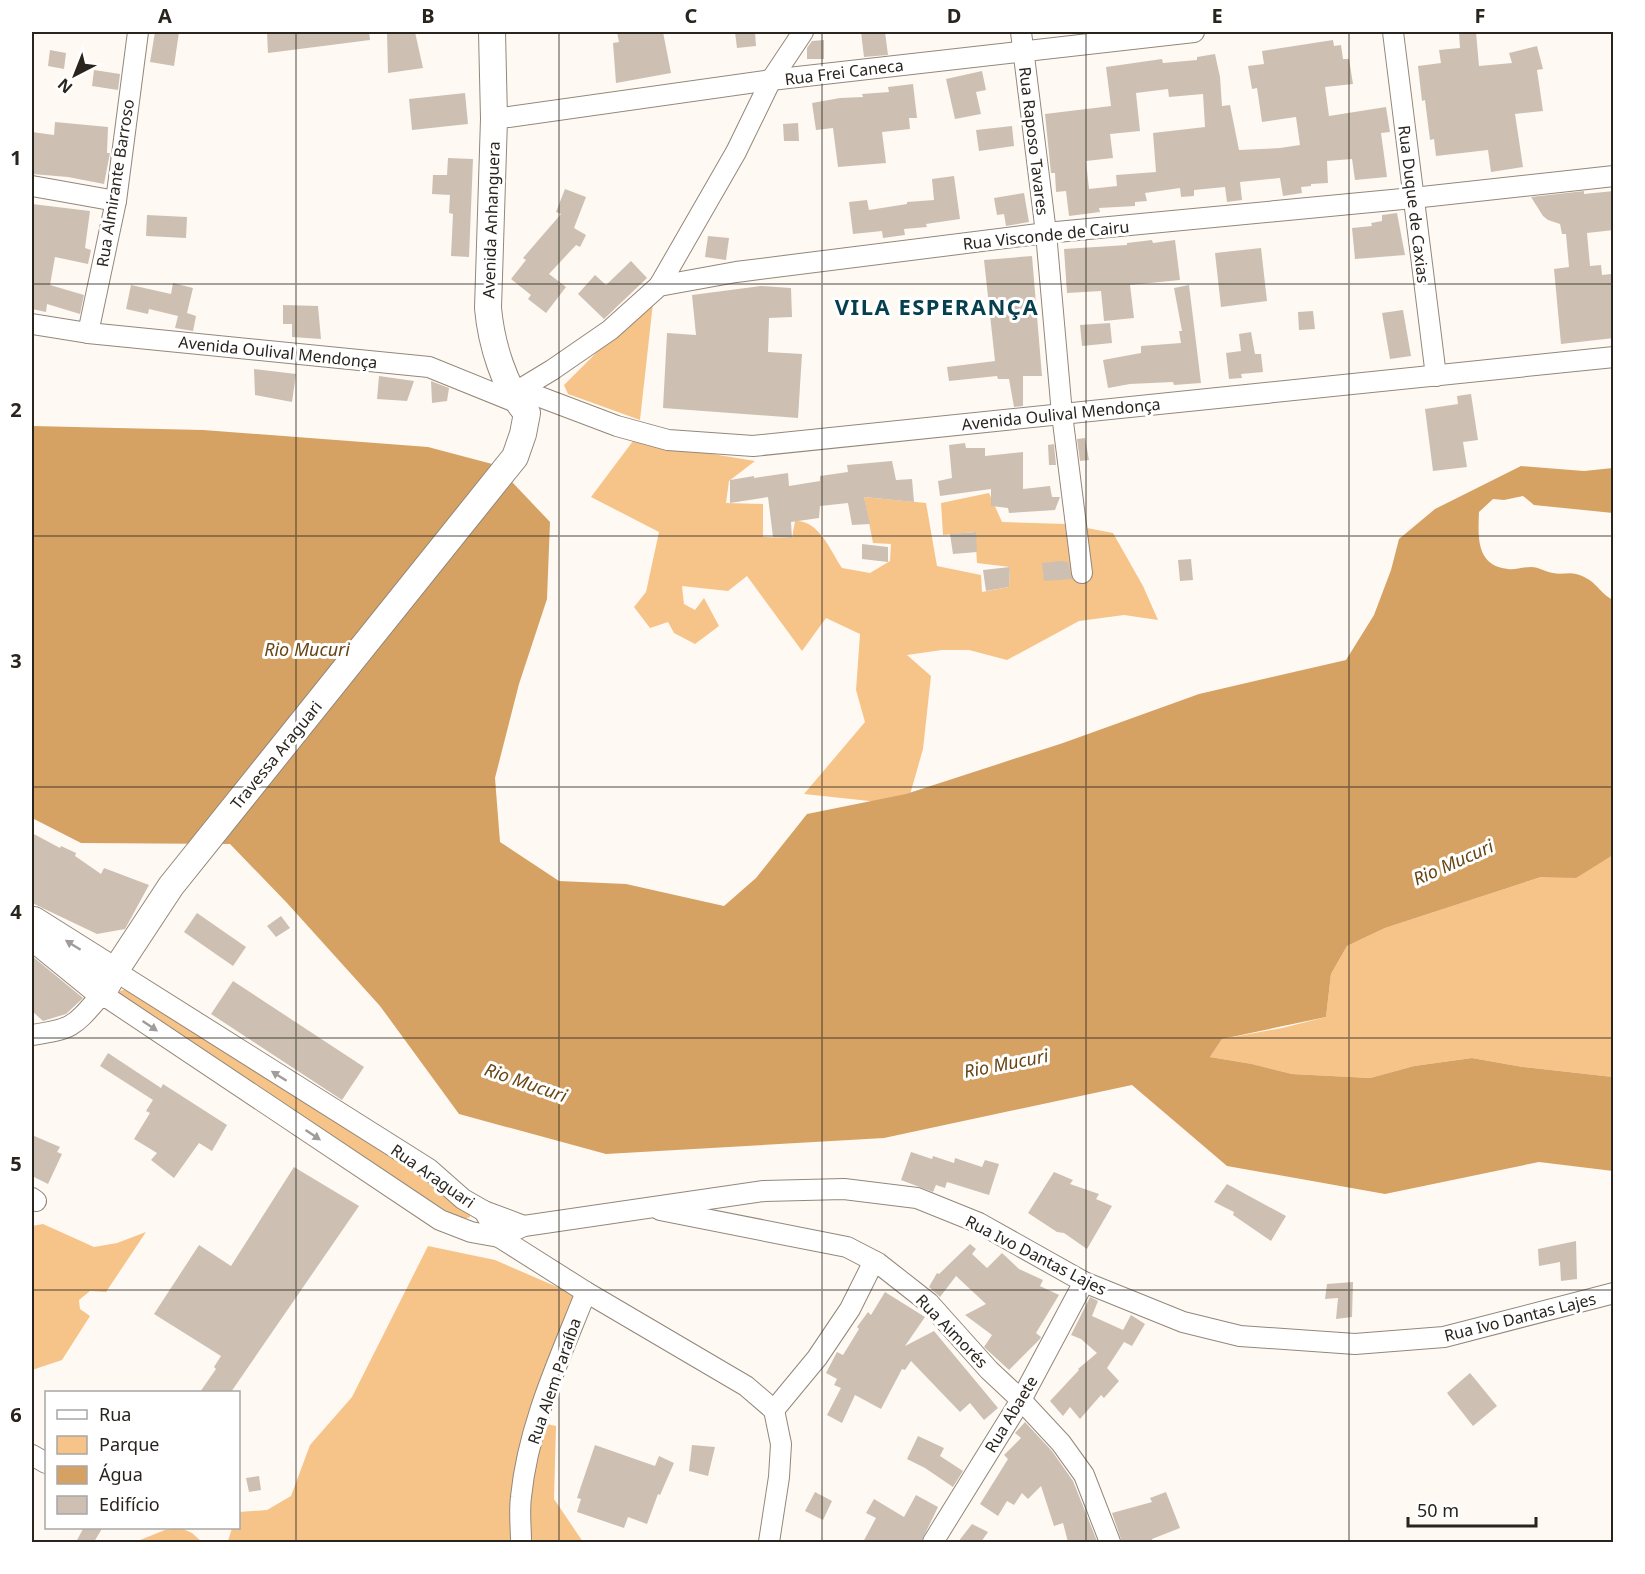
<svg xmlns="http://www.w3.org/2000/svg" width="1645" height="1574" font-family="'Noto Sans',sans-serif">
  <style>
    .green { fill: #f6c489 }
    .water { fill: #d6a264 }
    .building { fill: #cdc0b2; fill-rule: evenodd }
    .lines { fill: none; stroke-linecap: round; stroke-linejoin: round }
    .minor-casing { stroke: #938779; stroke-width: 22 }
    .tertiary-casing { stroke: #938779; stroke-width: 28 }
    .minor { stroke: #fff; stroke-width: 20 }
    .tertiary { stroke: #fff; stroke-width: 26 }
    .oneway { fill: #9f9c9a }
    .grid { fill: none; stroke: #29241e; stroke-width: 1.5; stroke-opacity: 0.55 }
    .labels { text-anchor: middle; dominant-baseline: central; stroke-width: 6; stroke-linejoin: round; paint-order: stroke }
    .street-label { font-size: 16px; fill: #29241e; stroke: #fff }
    .water-label { font-size: 18px; font-style: italic; fill: #684515; stroke: #fff }
    .district-label { font-size: 22px; font-weight: bold; letter-spacing: 1.5px; fill: #06404f; stroke: #fff }
    .neatline { fill: none; stroke: #29241e; stroke-width: 2 }
    .grid-label { font-size: 20px; text-anchor: middle; font-weight: bold; fill: #29241e }
  </style>
  <rect width="100%" height="100%" fill="#fff9f3"/>
  <g class="green">
    <path d="M653,303L640,420L568,394L564,385L624,325Z"/>
    <path d="M633,441L755,461L729,481L726,503L763,504V537L792,538L795,521C819,520 830,550 842,568L870,573L890,561L891,544L873,543L864,497L926,503L937,566L981,575L982,592L1009,587L1010,567L977,563L975,532L943,535L941,503L989,493L1002,522L1066,524L1113,533L1143,586L1158,620L1124,615L1079,621L1007,660L969,650H942L907,655L931,676L923,749L907,805L804,794L865,722L856,690L860,634L826,618L802,651L747,576L728,591L682,586L684,604L695,610L704,598L719,626L695,644L674,633L668,622L650,628L634,607L646,592L659,532L591,497Z"/>
    <path d="M1613,855V1077L1523,1067L1472,1058L1414,1066L1370,1078L1292,1074L1252,1064L1210,1057L1222,1039L1282,1028L1326,1017L1331,974L1347,946L1385,928L1541,877H1576Z"/>
    <path d="M129,988L468,1205L470,1217L465,1219L456,1217L119,1000L118,995L120,991Z"/>
    <path d="M43,1224L94,1247L117,1243L146,1232L106,1292L90,1291L79,1300L80,1309L90,1316L62,1360L32,1370V1226Z"/>
    <path d="M428,1246L495,1260L578,1296L512,1542H222L228,1541L232,1528H238L239,1512L267,1510L291,1496L310,1445L352,1397Z"/>
    <path d="M542,1423L556,1426L554,1499L583,1542H529L527,1497Z"/>
    <path d="M181,1528L192,1533L202,1542H135L165,1530Z"/>
  </g>
  <path class="water" d="M32,426L203,430L428,447L496,465L550,522L547,599L519,684L495,778L500,842L559,881L626,884L724,906L756,878L807,814L906,794L1063,743L1199,694L1346,660L1374,615L1391,570L1399,539L1435,509L1521,466L1584,471L1613,468V513L1534,505L1523,496L1504,500L1493,499L1479,512C1478,537 1476,566 1508,569C1515,570 1523,567 1531,567C1539,567 1546,572 1553,573C1561,575 1569,572 1576,574C1596,579 1599,593 1613,600V855L1576,878L1541,877L1385,928L1347,946L1331,974L1326,1017L1222,1039L1210,1057L1252,1064L1292,1074L1370,1078L1414,1066L1472,1058L1523,1067L1613,1077V1171L1539,1162L1385,1194L1227,1166L1132,1085L884,1138L606,1154L459,1114L380,1006L287,903L230,844L81,843L32,818Z"/>
  <g class="building">
    <path d="M155,32H179L174,66L150,62Z"/>
    <path d="M267,32H369L370,40L268,53Z"/>
    <path d="M387,32H415L423,68L388,73Z"/>
    <path d="M617,32H663L671,73L616,83L613,43L619,42Z"/>
    <path d="M735,32H755L756,46L737,48Z"/>
    <path d="M861,32H885L888,55L864,57Z"/>
    <path d="M1459,32H1476L1479,66L1512,63L1509,53L1537,46L1543,69L1537,70L1543,111L1515,114L1523,167L1491,172L1488,150L1436,156L1434,139L1430,140L1425,100L1422,101L1418,66L1441,63L1439,50L1460,48Z"/>
    <path d="M824,40V59H807V48L812,41Z"/>
    <path d="M1333,40L1334,46L1341,45L1343,59H1349L1353,84L1325,87L1329,116L1386,107L1390,132L1381,133L1387,177L1355,180L1352,159L1327,161L1328,183L1311,184V186L1301,187L1302,193L1283,196L1280,178L1240,182L1242,200L1227,202L1225,187L1194,190V196L1181,197L1180,188L1145,193L1147,201L1135,202V206L1099,208L1100,212L1069,216L1066,191L1056,192L1055,173H1051L1045,114L1111,106L1106,67L1162,59L1163,63L1197,60V57L1215,54L1220,77L1222,106L1230,105L1239,150L1280,148L1300,145L1296,117L1262,122L1257,88L1252,89L1248,66L1264,64L1262,51ZM1168,89L1169,97L1203,94L1205,127L1153,133L1156,172L1116,175L1117,186L1089,189L1086,161L1113,158L1110,134L1140,131L1136,93Z"/>
    <path d="M50,50L66,53L64,69L48,66Z"/>
    <path d="M94,70L120,74L118,90L92,86Z"/>
    <path d="M982,71L986,90L976,92L981,114L955,119L946,79Z"/>
    <path d="M913,84L917,118H909L910,129L882,132L886,163L838,167L833,128L816,130L812,103L840,98L863,97L862,94L889,92L888,87Z"/>
    <path d="M465,93L468,124L412,130L409,99Z"/>
    <path d="M55,122L108,127L107,153H110L104,184L68,177L32,174V132L54,135Z"/>
    <path d="M798,123L799,141H784L783,124Z"/>
    <path d="M1012,126L1014,146L979,151L976,130Z"/>
    <path d="M448,158L473,159L469,257L451,256L453,214L449,213L450,195L432,194L433,175H447Z"/>
    <path d="M954,176L960,219L926,224L927,227L904,229L905,235L883,238L882,231L853,234L849,202L867,200L869,210L907,204V202L934,200L932,179Z"/>
    <path d="M565,189L586,197L574,228L586,235L580,247L576,245L549,274L566,287L546,313L528,299L531,295L511,279L526,260L523,258L561,214L556,212Z"/>
    <path d="M1584,191V194L1614,191V230L1587,233L1590,266L1601,265L1602,275L1611,274L1614,288V338L1561,344L1554,269L1569,267L1566,234H1562L1560,224L1548,220L1543,216L1531,197Z"/>
    <path d="M1024,193L1029,222L1006,226L1004,214L997,215L994,198Z"/>
    <path d="M32,204L90,211L85,248L91,250L88,264L55,257L50,285L84,295L80,314L47,304L46,312L32,309Z"/>
    <path d="M1397,213L1405,255L1355,259L1352,228L1372,226L1371,223L1382,221V215Z"/>
    <path d="M147,215L187,217L186,238L146,236Z"/>
    <path d="M708,236L729,238L726,260L705,257Z"/>
    <path d="M1152,240L1153,243L1175,240L1180,280L1130,285L1134,318L1104,321L1101,291L1067,293L1064,249L1127,245V243Z"/>
    <path d="M1261,248L1267,301L1221,307L1215,253Z"/>
    <path d="M1032,256L1042,376H1023V406L1014,407L1009,379H998L997,376L949,381L947,367L995,361L984,260Z"/>
    <path d="M631,261L647,278L604,319L578,294L595,275L606,285Z"/>
    <path d="M173,283L193,288L187,313L196,316L193,331L175,328L178,316L149,309L148,314L126,309L131,285L171,294Z"/>
    <path d="M1189,285L1201,383L1174,385L1173,382L1130,384L1108,388L1103,360L1141,353V346L1181,343L1179,331H1182L1174,288Z"/>
    <path d="M761,286L791,288L792,317L769,318L768,352L802,354L798,418L663,408L667,333L696,335L692,295Z"/>
    <path d="M283,305L318,306L321,339L292,337V324H283Z"/>
    <path d="M1403,310L1411,356L1390,359L1382,313Z"/>
    <path d="M1313,311L1315,329L1299,330L1298,312Z"/>
    <path d="M1110,323L1112,343L1082,346L1080,325Z"/>
    <path d="M1251,332L1255,354H1261L1263,372L1241,374L1242,378L1229,379L1226,353L1241,351L1239,334Z"/>
    <path d="M254,369L296,374L292,402L255,395Z"/>
    <path d="M379,376L414,381L407,401L377,399Z"/>
    <path d="M431,381L449,388L447,401L432,403Z"/>
    <path d="M1471,394L1478,440L1463,442L1467,467L1433,471L1425,409L1458,404L1457,396Z"/>
    <path d="M1085,438L1089,460L1080,461L1077,439Z"/>
    <path d="M965,443L966,448H985V456L1023,452V489L1050,486L1052,497H1060L1055,510L1009,513L1008,508L991,506V489L940,496L938,481L952,478L949,445Z"/>
    <path d="M1054,444L1056,465H1049L1048,445Z"/>
    <path d="M892,461L896,480L912,479L914,502L864,497L870,524L852,525L848,503L820,506L819,518L791,522L792,538L773,537L768,497L730,503V480L754,476V478L788,473L789,486L820,481V476L848,472L847,465Z"/>
    <path d="M976,532L977,552L953,554L950,534Z"/>
    <path d="M862,544L888,547V562L862,559Z"/>
    <path d="M1191,559L1193,580L1180,581L1178,560Z"/>
    <path d="M1061,561L1068,562L1072,579L1044,581L1042,563Z"/>
    <path d="M1010,567L1009,587L986,591L983,570Z"/>
    <path d="M32,833L60,848L61,846L76,853L75,856L101,874L104,868L149,885L125,929L97,934L32,903Z"/>
    <path d="M197,913L246,947L233,966L184,932Z"/>
    <path d="M281,916L290,928L276,937L267,926Z"/>
    <path d="M32,956L83,998L66,1014L43,1021L32,1011Z"/>
    <path d="M233,981L364,1067L342,1100L211,1014Z"/>
    <path d="M108,1053L161,1088L163,1084L227,1125L212,1151L199,1143L174,1178L151,1160L157,1153L134,1139L150,1113L146,1111L153,1100L100,1066Z"/>
    <path d="M32,1135L60,1147L57,1152L62,1154L48,1184L32,1176Z"/>
    <path d="M911,1152L932,1159L933,1156L954,1163L955,1158L982,1167L985,1160L999,1164L989,1195L947,1182L945,1188L936,1185L933,1192L901,1180Z"/>
    <path d="M294,1167L359,1206L231,1392H200L216,1369L214,1367L221,1356L154,1314L199,1245L231,1266Z"/>
    <path d="M1054,1172L1073,1180L1070,1184L1099,1194L1096,1199L1112,1206L1087,1249L1064,1233L1057,1232L1028,1213Z"/>
    <path d="M1227,1184L1286,1216L1271,1241L1233,1215L1234,1212L1214,1202Z"/>
    <path d="M1576,1241L1577,1279L1561,1281L1560,1262L1539,1266L1538,1249Z"/>
    <path d="M970,1244L976,1249L972,1254L987,1268L1002,1253L1019,1269L1043,1280L1040,1286L1059,1295L1036,1333L1041,1337L1040,1339L1009,1370L984,1347L992,1335L965,1315L986,1304L956,1276L940,1297L929,1287L937,1273L939,1274Z"/>
    <path d="M1353,1282L1352,1317L1336,1319L1338,1298L1325,1299L1327,1284Z"/>
    <path d="M885,1292L925,1317L905,1346L934,1331L998,1408L984,1420L970,1403L960,1412L911,1361L905,1370L902,1369L881,1409L855,1395L842,1423L827,1415L841,1388L834,1385L837,1379L826,1373L837,1352L843,1355L859,1329L857,1327L868,1312L871,1315Z"/>
    <path d="M1090,1297L1098,1301L1092,1316L1123,1330L1131,1315L1145,1324L1132,1346L1124,1342L1107,1368L1119,1381L1104,1398L1101,1395L1080,1419L1070,1407L1063,1416L1050,1401L1079,1370L1078,1369L1097,1353L1081,1339L1071,1335Z"/>
    <path d="M1470,1373L1497,1406L1473,1426L1447,1393Z"/>
    <path d="M1025,1422L1052,1451L1073,1481L1097,1541L1068,1542L1063,1523L1054,1526L1041,1486L1028,1499L1022,1493L1014,1505L1007,1501L998,1516L980,1504L1008,1459L1004,1455L1021,1438L1015,1433Z"/>
    <path d="M918,1436L944,1448L940,1456L963,1471L953,1487L925,1468L907,1459Z"/>
    <path d="M595,1445L655,1466L659,1456L674,1463L660,1495L658,1494L647,1524L628,1517L624,1528L577,1512L581,1499L577,1498Z"/>
    <path d="M692,1445L715,1447L708,1476L689,1471Z"/>
    <path d="M259,1476L261,1490L249,1492L246,1478Z"/>
    <path d="M815,1492L832,1501L823,1520L805,1511Z"/>
    <path d="M1166,1492L1180,1528L1152,1539L1153,1542H1122L1112,1513L1152,1502L1150,1498Z"/>
    <path d="M916,1495L938,1507L921,1542H863L876,1518L866,1513L874,1499L904,1517Z"/>
    <path d="M972,1524L988,1532L981,1542H958Z"/>
    <path d="M84,1527H103L94,1542H76Z"/>
  </g>
  <g class="lines">
    <defs>
      <g id="minor">
        <path d="M1021,32L1046,233L1062,414L1082,573"/>
        <path d="M1393,32L1436,376"/>
        <path d="M494,119L771,80L1194,32"/>
        <path d="M32,186L116,201"/>
        <path d="M659,286L736,152L771,80L803,32"/>
        <path d="M32,324L88,333L429,367L518,403L535,395L617,426L668,440L753,446L1614,357"/>
        <path d="M88,333L116,201L138,32"/>
        <path d="M514,393L552,370L610,330L659,286L736,272L1046,233L1413,198L1614,176"/>
        <path d="M115,971L429,1169L463,1199L484,1211L524,1226"/>
        <path d="M32,1035C74,1029 74,1026 102,994L440,1220L471,1232L499,1237L524,1226L764,1191L844,1189L917,1198L979,1223L1084,1282L1183,1322L1240,1336L1355,1344L1444,1337L1614,1293"/>
        <path d="M32,1198L36,1201"/>
        <path d="M660,1210L847,1247L878,1263L929,1303L989,1370L1021,1400L1061,1443L1084,1475L1110,1542"/>
        <path d="M484,1211L499,1237L586,1292L746,1386L774,1410L781,1444L779,1477L769,1542"/>
        <path d="M774,1410L817,1358L850,1309L874,1261"/>
        <path d="M32,1455L46,1463"/>
        <path d="M521,1542C521,1527 519,1512 521,1497C528,1425 560,1358 586,1292"/>
        <path d="M933,1542L1021,1400L1084,1282"/>
      </g>
      <g id="tertiary">
        <path d="M34,920L115,971"/>
        <path d="M32,937L102,994L115,971L171,886L515,457L523,434L527,413C504,388 491,342 488,308L494,119L492,32"/>
      </g>
    </defs>
    <use href="#minor" class="minor-casing"/>
    <use href="#tertiary" class="tertiary-casing"/>
    <use href="#minor" class="minor"/>
    <use href="#tertiary" class="tertiary"/>
  </g>
  <defs><path id="oneway-solid" d="M-6-.8H1V-3.2L6.5 0L1 3.2V.8H-6Z" transform="scale(1.5)"/></defs>
  <g class="oneway">
    <use href="#oneway-solid" transform="translate(73 945) rotate(-148)"/>
    <use href="#oneway-solid" transform="translate(150 1026) rotate(34)"/>
    <use href="#oneway-solid" transform="translate(279 1076) rotate(-148)"/>
    <use href="#oneway-solid" transform="translate(313 1135) rotate(34)"/>
  </g>
  <path class="grid" d="M296,32V1542M559,32V1542M822,32V1542M1086,32V1542M1349,32V1542M32,284H1614M32,536H1614M32,787H1614M32,1038H1614M32,1290H1614"/>
  <g class="labels">
    <g class="street-label">
      <text transform="translate(844 72) rotate(-7)">Rua Frei Caneca</text>
      <text transform="translate(1034 141) rotate(83)">Rua Raposo Tavares</text>
      <text transform="translate(115 183) rotate(-81)">Rua Almirante Barroso</text>
      <text transform="translate(1414 204) rotate(83)">Rua Duque de Caxias</text>
      <text transform="translate(491 220) rotate(-88)">Avenida Anhanguera</text>
      <text transform="translate(1046 235) rotate(-6)">Rua Visconde de Cairu</text>
      <text transform="translate(278 352) rotate(6)">Avenida Oulival Mendonça</text>
      <text transform="translate(1061 414) rotate(-6)">Avenida Oulival Mendonça</text>
      <text transform="translate(276 755) rotate(-51)">Travessa Araguari</text>
      <text transform="translate(433 1176) rotate(35)">Rua Araguari</text>
      <text transform="translate(1036 1255) rotate(27)">Rua Ivo Dantas Lajes</text>
      <text transform="translate(1520 1317) rotate(-14)">Rua Ivo Dantas Lajes</text>
      <text transform="translate(952 1331) rotate(46)">Rua Aimorés</text>
      <text transform="translate(554 1381) rotate(-71)">Rua Alem Paraíba</text>
      <text transform="translate(1011 1414) rotate(-59)">Rua Abaete</text>
    </g>
    <g class="water-label">
      <text x="307" y="649">Rio Mucuri</text>
      <text transform="translate(1453 862) rotate(-24)">Rio Mucuri</text>
      <text transform="translate(1006 1063) rotate(-11)">Rio Mucuri</text>
      <text transform="translate(526 1082) rotate(19)">Rio Mucuri</text>
    </g>
    <g class="district-label">
      <text x="937" y="306">VILA ESPERANÇA</text>
    </g>
  </g>
  <rect width="1645" height="1574" fill="none" stroke="#ffffff" stroke-width="66"/>
  <rect x="45" y="1391" width="195" height="138" fill="#ffffff" stroke="#a9a7a5" stroke-width="1.5"/>
  <rect x="57" y="1410" width="30" height="9" fill="#ffffff" stroke="#a9a7a5" stroke-width="1.5"/>
  <text x="99" y="1421" font-size="18" fill="#29241e">Rua</text>
  <rect x="57" y="1436" width="30" height="18" fill="#f6c489" stroke="#a9a7a5" stroke-width="1.5"/>
  <text x="99" y="1451" font-size="18" fill="#29241e">Parque</text>
  <rect x="57" y="1466" width="30" height="18" fill="#d6a264" stroke="#a9a7a5" stroke-width="1.5"/>
  <text x="99" y="1481" font-size="18" fill="#29241e">Água</text>
  <rect x="57" y="1496" width="30" height="18" fill="#cdc0b2" stroke="#a9a7a5" stroke-width="1.5"/>
  <text x="99" y="1511" font-size="18" fill="#29241e">Edifício</text>
  <g transform="translate(75 75) rotate(222)" stroke="#ffffff" stroke-width="4.5" paint-order="stroke">
  <path d="M0-4.5L10 22L0 15L-10 22Z" fill="#29241e"/>
  <text y="-9" font-size="16" font-weight="bold" text-anchor="middle" fill="#29241e">N</text>
  </g>
  <path d="M1408 1517v9h128v-9" fill="none" stroke="#29241e" stroke-width="3"/>
  <text x="1417" y="1517" font-size="18" fill="#29241e" stroke="#ffffff" stroke-width="4.5" paint-order="stroke">50 m</text>
  <rect x="33" y="33" width="1579" height="1508" class="neatline"/>
  <g class="grid-label">
    <text x="165" y="23">A</text>
    <text x="428" y="23">B</text>
    <text x="691" y="23">C</text>
    <text x="954" y="23">D</text>
    <text x="1217" y="23">E</text>
    <text x="1480" y="23">F</text>
    <text x="16" y="165">1</text>
    <text x="16" y="417">2</text>
    <text x="16" y="668">3</text>
    <text x="16" y="919">4</text>
    <text x="16" y="1171">5</text>
    <text x="16" y="1422">6</text>
  </g>
</svg>
